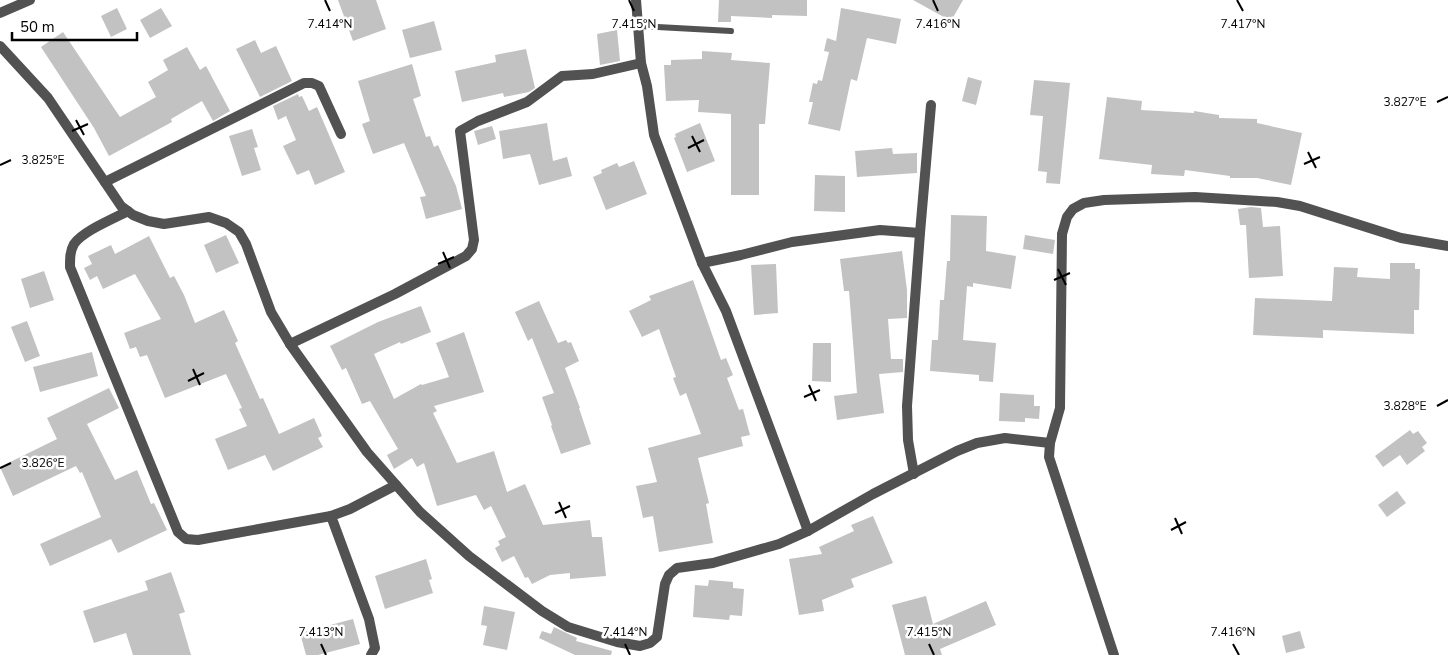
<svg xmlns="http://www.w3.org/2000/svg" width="1448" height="655" font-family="'Nunito Sans',sans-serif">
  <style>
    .building { fill: #c2c2c2 }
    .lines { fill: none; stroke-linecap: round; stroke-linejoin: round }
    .service { stroke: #525252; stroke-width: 6 }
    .minor { stroke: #525252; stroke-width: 10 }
    .ticks { fill: none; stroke: #000; stroke-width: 2 }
    .ticks-label { font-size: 12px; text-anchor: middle; fill: #000; stroke: #fff; stroke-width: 5; stroke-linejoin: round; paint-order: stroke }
  </style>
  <rect width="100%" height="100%" fill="#fff"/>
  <g class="building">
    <path d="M338,0H376L386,29L353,41Z"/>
    <path d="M719,0H807V16L772,15V18L731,16V22H718Z"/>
    <path d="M913,0H963L951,21Z"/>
    <path d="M117,8L127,29L111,37L101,16Z"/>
    <path d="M161,8L172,26L150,38L140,20Z"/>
    <path d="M841,8L901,19L896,44L867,38L857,81L851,79L840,131L808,124L813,102H809L813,83L817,84L818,80L822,81L829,52L824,51L827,38L836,41Z"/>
    <path d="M434,21L442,50L410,58L402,30Z"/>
    <path d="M617,30L620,61L600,65L597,34Z"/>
    <path d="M63,32L120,117L156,97L148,82L168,70L163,60L187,47L200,70L206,66L230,111L213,121L202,101L171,119L172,122L109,156L94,128L41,47Z"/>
    <path d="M255,40L261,53L276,46L292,81L260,97L236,49Z"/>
    <path d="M526,49L535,88L529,92L504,97L503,93L462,102L455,71L496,62L495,55Z"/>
    <path d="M702,51L732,53L731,60L770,63L765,124H759V195H731V114L698,112L699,100L666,101L664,65H671V60L702,59Z"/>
    <path d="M412,64L421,96L413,99L426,137L430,136L434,147L438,145L456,186L462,209L426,219L420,197L426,196L404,143L373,154L362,124L370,121L358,81Z"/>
    <path d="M968,77L982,81L976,105L962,101Z"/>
    <path d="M1034,80L1070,83L1060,184L1046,183L1047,172L1038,171L1043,116L1030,115Z"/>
    <path d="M298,94L299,97L302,96L309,111L317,107L345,172L315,185L309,170L297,175L283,146L296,140L286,116L278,120L273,106Z"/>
    <path d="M1107,97L1142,101L1141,110L1194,113V111L1219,115V118L1257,119V123L1302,133L1291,185L1257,178H1230V176L1185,170L1184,176L1151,174L1152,165L1099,159Z"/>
    <path d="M547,123L553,161L567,157L572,176L539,185L530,154L503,159L499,131Z"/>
    <path d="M700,123L715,161L687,172L674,138L676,137L675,134Z"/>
    <path d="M492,126L496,139L478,145L474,131Z"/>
    <path d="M252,129L258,147L254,148L261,170L242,176L229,136Z"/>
    <path d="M892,148L893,154L917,153V173L857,177L855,151Z"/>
    <path d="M634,161L647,194L606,210L593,177L602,173L601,170L617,163L619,167Z"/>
    <path d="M815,175L845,176V212L814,211Z"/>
    <path d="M1251,207L1261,208L1263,227L1280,226L1283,276L1249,278L1246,225H1240L1238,209Z"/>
    <path d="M951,215L987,216L986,251L1016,256L1011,289L973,283V287L967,286L963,340L996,343L993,382L979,381V375L930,371L932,340H938L940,300H944L947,261H950Z"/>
    <path d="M226,235L239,263L216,273L204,245Z"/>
    <path d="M1025,235L1055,240L1053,254L1023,249Z"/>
    <path d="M149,236L170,278L174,276L184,295L195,323L224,310L238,341L235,343L260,399L263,398L279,434L314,418L322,436L318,438L323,447L273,471L265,455L228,470L215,439L247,426L239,409L242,408L226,374L165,398L147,355L140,357L136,347L130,349L124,333L161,319L135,274L103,289L97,276L90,280L84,268L92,264L88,256L111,245L115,254Z"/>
    <path d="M902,251L907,290V318L888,319L891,359H903V372L879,374L884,413L837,420L834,396L857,393L849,291H844L840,259Z"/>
    <path d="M1390,263H1415V269H1420L1419,310H1414V334L1323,330V338L1253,335L1255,298L1332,301L1334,267L1358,268L1357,277L1390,279Z"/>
    <path d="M776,264L778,313L754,315L751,265Z"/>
    <path d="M44,271L54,300L30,308L21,279Z"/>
    <path d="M693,280L721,360L726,358L733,375L727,378L739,410L743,409L750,435L741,437L743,446L698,458L709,503L706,504L713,543L659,552L653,516L643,518L636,486L657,482L648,448L701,434L686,393L680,396L673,378L676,377L659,329L642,337L629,311L651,300L649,296Z"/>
    <path d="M539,301L558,343L566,340L568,343L571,342L579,361L565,368L580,408H579L591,444L561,454L551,426L552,425L542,397L554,393L532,338L528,341L515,312Z"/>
    <path d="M421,306L431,332L401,344L400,342L374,354L394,399L421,384L422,385L449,377L436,343L464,332L484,392L434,406L437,411L433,413L457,463L494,451L507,492L525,484L543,525L590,520L592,537H602L606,576L570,579V573L550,575L532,584L528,577L525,578L514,556L502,562L495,548L500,545L498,541L506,537L491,506L484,510L476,495L437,506L424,463L417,467L412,458L394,469L387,455L398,449L370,401L362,404L346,368L342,370L330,346L378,322Z"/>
    <path d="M27,321L40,356L25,362L11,327Z"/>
    <path d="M813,343H831V382L812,381Z"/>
    <path d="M92,352L98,376L40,392L33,367Z"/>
    <path d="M109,388L119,408L87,424L115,480L137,470L151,504L154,503L167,530L118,553L111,539L50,566L40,544L101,517L82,472L80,473L76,466L13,496L0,467L57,439L47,418Z"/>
    <path d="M1000,393L1034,395V406H1040L1039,419L1025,418V422L999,421Z"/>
    <path d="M1410,430L1413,434L1418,431L1427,443L1422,447L1425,451L1407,465L1400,455L1383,467L1375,456Z"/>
    <path d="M1397,491L1406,503L1387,517L1378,505Z"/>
    <path d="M873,516L893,563L851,579L854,587L822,600L824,611L799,615L789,559L822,554L819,547L854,531L851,525Z"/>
    <path d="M426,559L432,579L429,580L433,593L385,609L375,576Z"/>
    <path d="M171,572L185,612L179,614L191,655H133L126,633L94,643L83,611L148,590L145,581Z"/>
    <path d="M709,580L733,582V588L744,589L742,616L730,615L729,620L693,617L695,585L708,586Z"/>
    <path d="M926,596L933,624L986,601L996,625L940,649L942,655H905L892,605Z"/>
    <path d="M484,606L515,612L507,650L483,645L487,626L481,625Z"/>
    <path d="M353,619L360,644L318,655H306L300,633Z"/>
    <path d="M554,627L577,638L576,641L612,651L611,655H575L539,638L542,631L551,634Z"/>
    <path d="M1300,631L1305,648L1286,653L1282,636Z"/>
  </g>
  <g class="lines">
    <path class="service" d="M639,26L731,31"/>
    <g class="minor">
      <path d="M636,0L641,63L647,86L654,135L702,263L726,311L808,531"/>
      <path d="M0,13L30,0"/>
      <path d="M0,46L48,98L121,206L133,215L148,221L164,224L209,217L226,223L239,232L246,244L271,312L290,344L367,452L420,512L469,556L542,611L568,627L617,642L640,646L650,643L657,637L665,584L669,575L677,568L713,563L779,544L808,531L873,494L957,451L977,443L1005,438L1050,443"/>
      <path d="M105,182L304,83H312L319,86L341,134"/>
      <path d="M128,211C113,219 83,231 74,244C70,251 70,258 70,267L178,532L186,539L198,540L331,516"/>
      <path d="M702,263L741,255L792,242L880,230L920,233"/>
      <path d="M290,344L395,294L466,256L472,249L474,240L460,131L478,121L527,102L562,76L593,74L641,63"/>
      <path d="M914,474L908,440L907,406L920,233L931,105"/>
      <path d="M371,655L375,648L369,619L331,516L350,509L396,485"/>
      <path d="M1114,655L1049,457L1050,443L1060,408L1062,234L1067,217L1073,209L1084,203L1104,200L1195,197L1277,202L1300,206L1401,238L1448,246"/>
    </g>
  </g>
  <path class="ticks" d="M325,0L330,11M629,0L634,11M933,0L938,11M1237,0L1243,11M1437,102L1448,97M76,120L84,135M72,131L88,124M692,136L700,152M688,148L704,140M1308,152L1316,168M1304,164L1320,157M0,165L11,160M443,252L450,268M438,264L454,257M1058,269L1066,285M1054,280L1070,273M193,369L200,385M188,381L204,373M809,385L816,401M804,397L820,390M1437,406L1448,400M0,468L11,463M559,502L566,518M555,513L570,506M1175,518L1182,534M1171,530L1186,522M321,644L326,655M625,644L630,655M929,644L934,655M1233,644L1239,655"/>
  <g class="ticks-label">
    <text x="330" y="28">7.414°N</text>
    <text x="634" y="28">7.415°N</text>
    <text x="938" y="28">7.416°N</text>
    <text x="1243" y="28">7.417°N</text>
    <text x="1405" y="106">3.827°E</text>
    <text x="43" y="164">3.825°E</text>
    <text x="1405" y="410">3.828°E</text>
    <text x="43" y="467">3.826°E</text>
    <text x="321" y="636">7.413°N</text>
    <text x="625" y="636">7.414°N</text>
    <text x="929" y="636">7.415°N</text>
    <text x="1233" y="636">7.416°N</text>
  </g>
  <path d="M12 32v8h125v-8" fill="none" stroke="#000000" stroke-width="2.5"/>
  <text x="20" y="32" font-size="15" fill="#000000" stroke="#ffffff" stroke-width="4" paint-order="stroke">50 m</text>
</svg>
